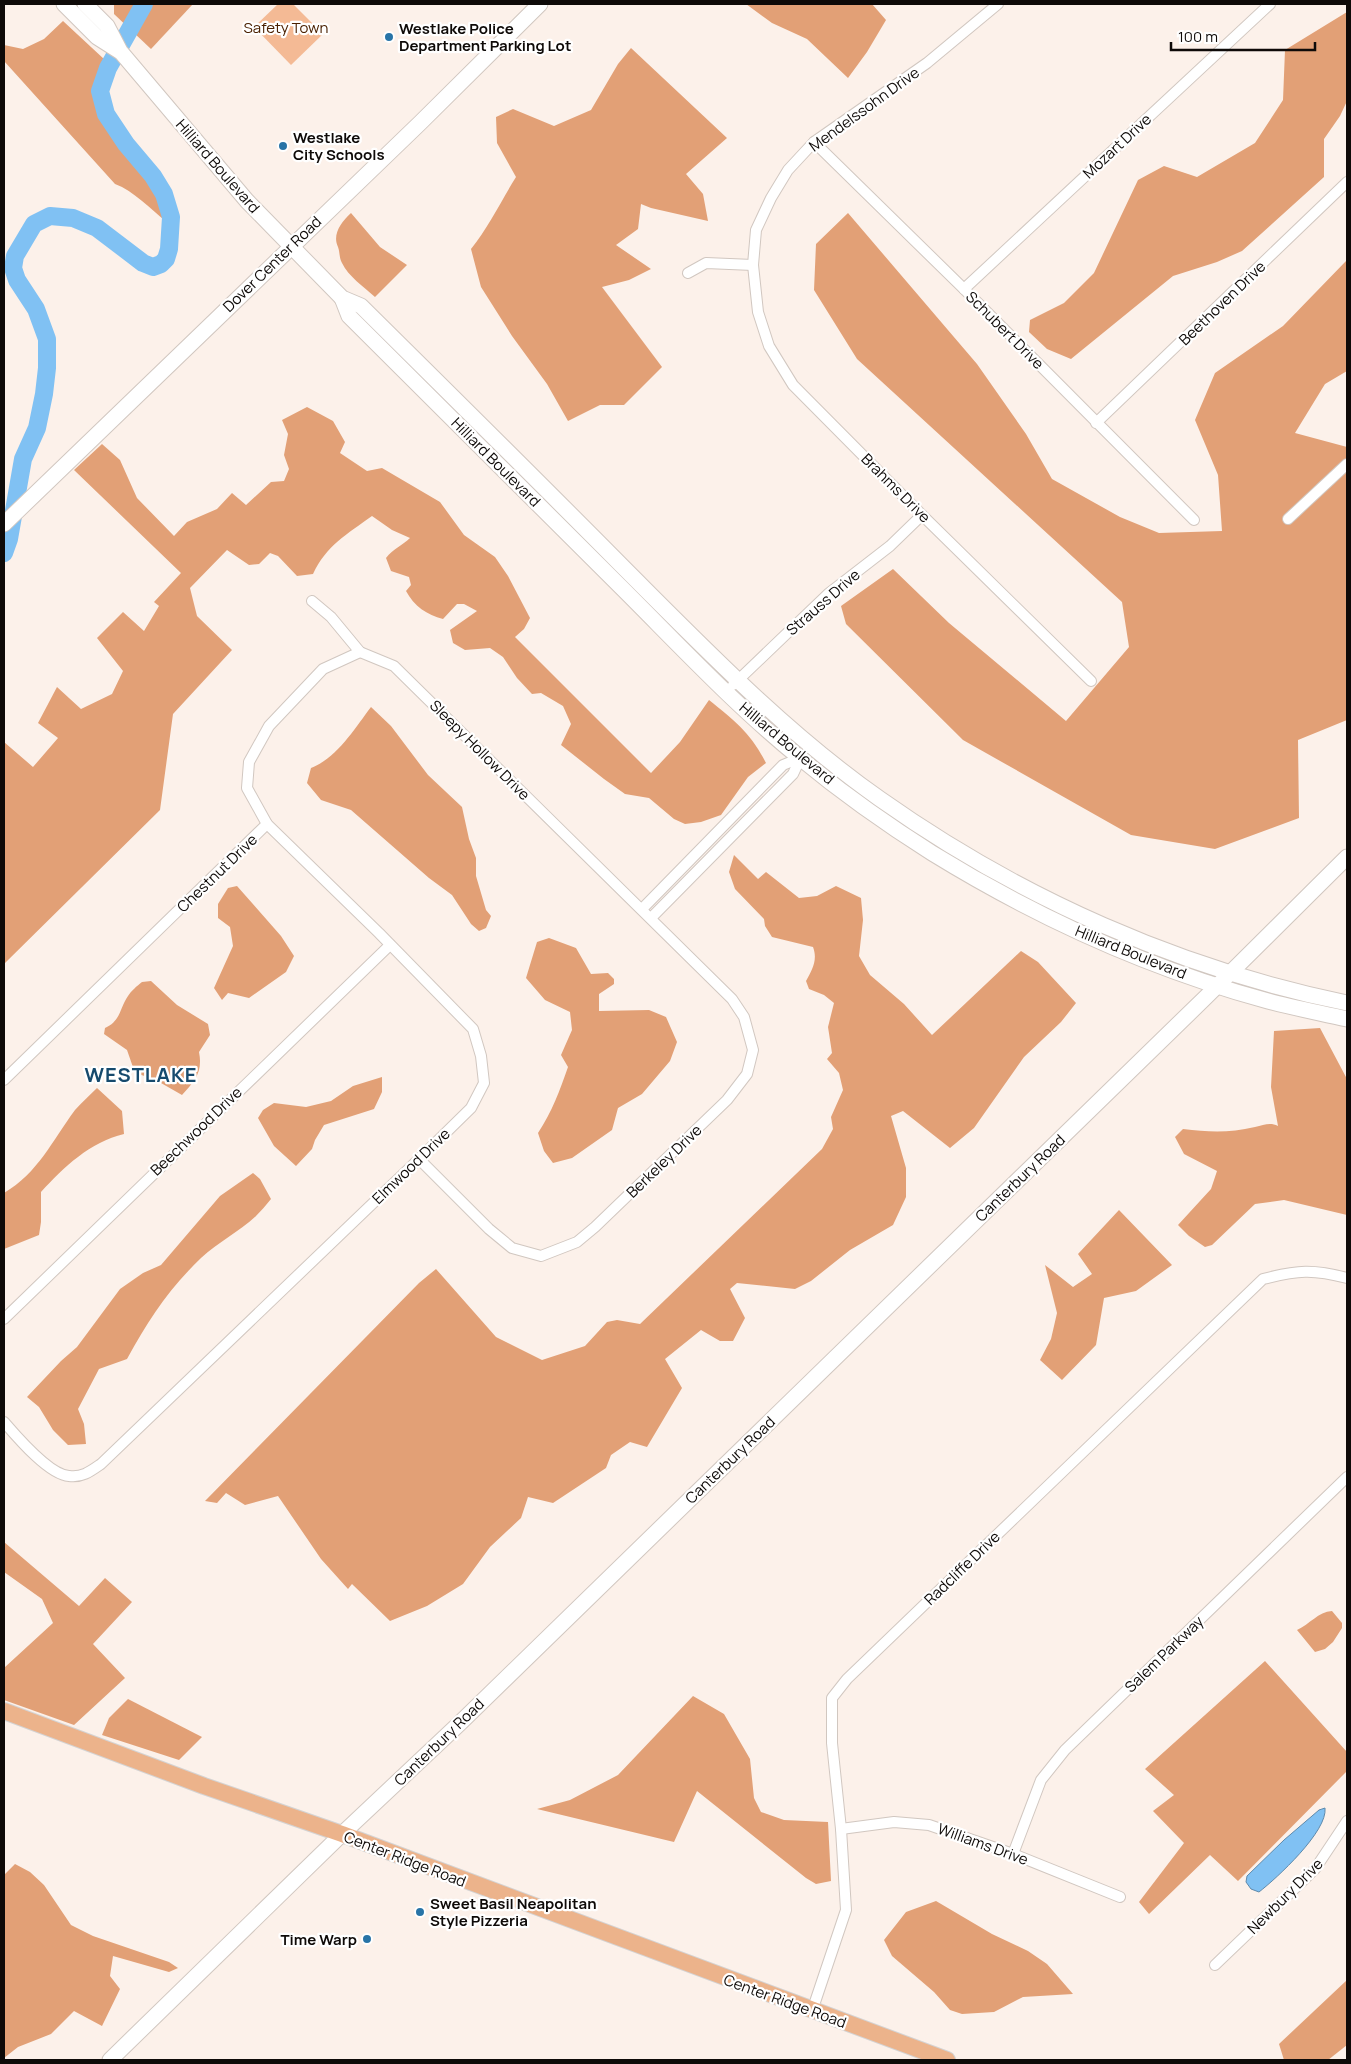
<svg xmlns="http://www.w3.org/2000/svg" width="1351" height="2064" font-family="Manrope,sans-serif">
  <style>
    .green { fill: #f4ba95 }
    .forest { fill: #e2a076 }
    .water { fill: #80c1f3; stroke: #5e8aac }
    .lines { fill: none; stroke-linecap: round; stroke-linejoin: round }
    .river { stroke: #80c1f3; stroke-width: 18 }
    .street-casing { stroke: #d1c7c0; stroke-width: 12 }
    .secondary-casing { stroke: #d1c7c0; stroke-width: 17 }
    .primary-casing { stroke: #d4d3d3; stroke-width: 18 }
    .street { stroke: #fff; stroke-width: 10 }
    .secondary { stroke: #fff; stroke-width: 15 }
    .primary { stroke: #ecb38b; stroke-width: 16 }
    .poi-dot { fill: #2874a7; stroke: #fff; stroke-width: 2 }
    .labels { text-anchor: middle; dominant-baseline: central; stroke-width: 4.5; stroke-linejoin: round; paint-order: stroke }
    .park-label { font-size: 15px; fill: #4a2000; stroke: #fff }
    .poi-label { font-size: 15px; font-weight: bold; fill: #0e0a08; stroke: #fff; text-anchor: start }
    .street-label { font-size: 15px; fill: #0e0a08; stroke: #fff }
    .district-label { font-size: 20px; font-weight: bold; letter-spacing: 1px; fill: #164a6d; stroke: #fff }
  </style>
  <rect width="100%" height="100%" fill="#fcf1ea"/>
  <path class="green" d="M278,4H293L323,34L291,65L254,27Z"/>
  <g class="forest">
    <path d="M114,4H193L151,49L114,14Z"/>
    <path d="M746,4H872L886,20L867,52L848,78L807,39L772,23Z"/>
    <path d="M1347,12V101L1340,116L1324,139V177L1242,251L1217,262L1173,276L1071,359L1047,349L1029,332L1030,320L1064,303L1094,273L1138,180L1164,166L1197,177L1255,143L1283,100L1285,50Z"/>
    <path d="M63,21L105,60L108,68L100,91L106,114L126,144L152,176L164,194L171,217L167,222C150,209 134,191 115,184L4,61V45L23,49L44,39Z"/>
    <path d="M631,48L727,138L686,174L703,194L708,221L651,208L641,204L638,229L616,245L651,269L629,280L602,287L662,367L624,405H600L568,421L547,384L512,336L481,287L471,249C488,228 501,201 516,177L497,143L496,117L513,109L554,126L591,110L618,64Z"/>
    <path d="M351,213L380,247L407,265L375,297C364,287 348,276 342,263C339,258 340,252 338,247C332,235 341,222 351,213Z"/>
    <path d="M848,213L977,364L1026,434L1052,479L1120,517L1159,533L1222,531L1218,475L1195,420L1215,373L1283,326L1347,260V371L1325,384L1295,433L1347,447V720L1298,740L1299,818L1215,849L1131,835L963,740L846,624L841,606L893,569L949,623L1066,721L1129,647L1122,602L857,359L814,290L816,244Z"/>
    <path d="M307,407L333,421L345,442L340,453L367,471L382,468L440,502L464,535L495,557L508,576L530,618L524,629L515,637L651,773L680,742L709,700C734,720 751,733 766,763L748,777L721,815L701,822L685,824L674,819L649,798L625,794L604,779L561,745L571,724L563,706L541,693L532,694L517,678L503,657L490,648L465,650L453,643L450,630L477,611L464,604H457L443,619C427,615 414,606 406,591L411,585L409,577L391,571L386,558C393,549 403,545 410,538L392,530L372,516C347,534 326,546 313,574L297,576L278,556L270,553L259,564L249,565L227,550L190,588L197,616L232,650L173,714L160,810L4,964V742L33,767L58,738L38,723L57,687L81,709L112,694L123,671L97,638L123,612L144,631L159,606L154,602L181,573L74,470L102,444L120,460L137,498L174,536L187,522L217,509L232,493L246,505L271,482L284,481L289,469L284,455L288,434L282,420Z"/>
    <path d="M371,707L391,726L428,775L462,807L469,839L476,858V876L486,910L491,916L486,928L479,931L471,924L452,895L429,878L351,810L321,800L307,783L311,768C337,758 355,728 371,707Z"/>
    <path d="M734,855L758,879L766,872L799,898L817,896L836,886L861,898L863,920L859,956L870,975L904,1004L932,1035L1021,951L1038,962L1076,1003L1061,1022L1024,1057L974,1128L950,1148L903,1111L891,1116L906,1168V1197L893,1225L850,1250L811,1281L795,1289L737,1283L730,1289L745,1318L733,1341H720L701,1330L665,1359L682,1388L647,1447L630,1442L611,1455L606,1468L553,1503L528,1497L521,1518L490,1547L463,1584L427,1606L390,1621L352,1584L348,1589L321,1559L278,1496L245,1505L226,1493L217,1503L205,1501L419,1283L436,1269L496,1337L542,1360L585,1346L607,1322L617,1320L640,1324L822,1149L833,1129L831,1117L843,1090L839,1073L827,1059L832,1053L828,1027L834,1003L824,995L809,989L806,981C812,970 818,960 813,947L772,937L765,926L764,919L735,889L729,872Z"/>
    <path d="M237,886L281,936L294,956L286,972L249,998L228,993L222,1000L214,988L233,946L230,927L218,918V904L228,888Z"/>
    <path d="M549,938L576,948L591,974L608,973L614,979V984L599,994V1011L649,1010L666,1017L677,1042L670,1061L642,1094L618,1108L612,1130L572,1158L553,1163L544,1151L538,1133C552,1112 560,1090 568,1067L561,1055L572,1030L570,1012L545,1000L526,978L537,942Z"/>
    <path d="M151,981L177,1005L208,1024L210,1035L199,1052C203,1072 195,1081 182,1095L154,1079L135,1073L127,1050L104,1034L105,1028C121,1021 120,1007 128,996C131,991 137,986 142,982Z"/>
    <path d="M1320,1028L1347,1079V1215L1284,1200L1255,1204L1212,1245L1205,1247L1189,1236L1178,1225L1211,1189L1217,1171L1184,1154L1175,1137L1183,1129C1209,1132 1229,1133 1255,1127C1264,1125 1270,1122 1278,1126L1271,1087L1274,1031Z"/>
    <path d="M382,1077V1092L374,1109L324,1125L315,1140L312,1149L296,1166L274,1146L258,1118L263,1110L274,1103L306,1107L331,1101L353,1086Z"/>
    <path d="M97,1088L122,1111L124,1134C90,1142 64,1167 41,1192V1222L39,1235L4,1249V1193C38,1173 52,1141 75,1110C82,1102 90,1095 97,1088Z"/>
    <path d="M253,1173L260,1179L271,1199C266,1205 261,1211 256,1216C239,1232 218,1242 201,1258C168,1290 149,1319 127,1359L99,1369L78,1409L84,1424L86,1444L68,1445L53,1430L39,1407L27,1397L61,1361L77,1347L120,1289L143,1273L161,1265L220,1196Z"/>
    <path d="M1119,1210L1172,1265L1136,1291L1104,1298L1096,1345L1062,1380L1040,1360L1051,1339L1057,1313L1045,1265L1073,1287L1092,1274L1078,1254Z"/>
    <path d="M4,1542L79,1606L105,1578L132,1602L93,1644L125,1678L74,1725L4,1700V1668L53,1623L42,1599L4,1572Z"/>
    <path d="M1332,1611L1342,1623V1628L1333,1642L1325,1649L1315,1652L1297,1630C1310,1624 1318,1612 1332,1611Z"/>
    <path d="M1265,1661L1347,1752V1771L1238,1881L1210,1855L1149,1914L1139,1902L1184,1843L1153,1811L1174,1795L1145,1769Z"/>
    <path d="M693,1696L724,1714L750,1759L754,1798L761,1812L784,1820L828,1822L831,1881L816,1884L806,1878L697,1791L674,1842L537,1809L570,1800L618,1775Z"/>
    <path d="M128,1699L202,1737L179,1760L102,1735L109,1718Z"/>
    <path d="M15,1864L30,1872L44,1885L71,1925L93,1936L169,1962L178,1968L169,1972L113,1956L110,1976L120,1989L102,2026L74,2011L51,2034L18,2047L4,2058L6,2060H4V1875Z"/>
    <path d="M936,1901L992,1934L1028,1951L1047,1964L1073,1994L1023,1997L994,2012L962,2014L950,2010L934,1992L892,1956L884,1940L906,1912Z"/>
    <path d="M1347,1980V2045L1328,2060H1284L1279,2044Z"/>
  </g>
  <path class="water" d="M1325,1808C1328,1831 1277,1878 1259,1892L1251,1889L1246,1882L1247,1876L1284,1840L1319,1810Z"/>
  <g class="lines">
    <path class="river" d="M4,553L9,539L23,459L37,428L44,394L47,368V339L36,309L17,280L13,268L15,256L34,224L50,216L73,218L97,228L143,263L153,267L161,264L166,259L169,249L171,217L164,194L153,176L126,144L106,114L100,91L108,68L144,4"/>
    <defs>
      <g id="street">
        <path d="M998,4L927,63L814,142L788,170L771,198L756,230L753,265L758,312L769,346L793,385L922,515L1091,681"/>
        <path d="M814,142L964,289L1194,520"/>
        <path d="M688,273L706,263L753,265"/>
        <path d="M964,289L1270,4"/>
        <path d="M1096,423L1347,182"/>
        <path d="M1288,519L1347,464"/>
        <path d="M312,601L331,617L360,652L394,666L732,999L744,1017L753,1050L747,1074L727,1100L595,1227L577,1242L541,1256L512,1248L489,1229L419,1159"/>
        <path d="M733,685L828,594L890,546L922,515"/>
        <path d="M642,909L783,765L800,758"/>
        <path d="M651,918L793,774L802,755"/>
        <path d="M4,1080L267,824"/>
        <path d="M4,1319L390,945"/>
        <path d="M4,1422C17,1437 49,1475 69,1476C82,1478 91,1471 101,1464L419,1159L471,1108L484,1083L481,1056L473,1029L379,933L267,824L247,788L249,762L269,726L323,669L360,652"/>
        <path d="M841,1829L894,1822L929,1825L1013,1854L1120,1897"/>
        <path d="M1013,1854L1041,1780L1065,1750L1347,1477"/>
        <path d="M1215,1965L1315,1869L1347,1821"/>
        <path d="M812,2011L846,1910L841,1829L832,1743V1698L847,1679L1263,1279C1298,1270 1313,1269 1347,1278"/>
      </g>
      <g id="secondary">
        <path d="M64,4L97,37L119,51"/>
        <path d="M85,4L107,26L120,51L247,201L342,298L361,306C449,393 537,480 624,568C705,649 786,733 880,799C1020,898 1180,969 1347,1003"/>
        <path d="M342,298L349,316C441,407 532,499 624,590C681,647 737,707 800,758C841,792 886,824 932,853C1036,917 1150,969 1268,1001C1294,1008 1321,1013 1347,1019"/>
        <path d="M4,524L420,123L540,4"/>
        <path d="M110,2060L342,1834L460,1723L1208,995L1347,857"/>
      </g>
      <path id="primary" d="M4,1711L204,1786L342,1834L947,2060"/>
    </defs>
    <use href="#street" class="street-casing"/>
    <use href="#secondary" class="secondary-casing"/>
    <use href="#primary" class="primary-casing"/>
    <use href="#street" class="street"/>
    <use href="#secondary" class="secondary"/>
    <use href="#primary" class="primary"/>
  </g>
  <g class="poi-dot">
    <circle cx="389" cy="37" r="5"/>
    <circle cx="283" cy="146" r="5"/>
    <circle cx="420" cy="1912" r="5"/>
    <circle cx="367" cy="1939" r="5"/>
  </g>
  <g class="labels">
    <g class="park-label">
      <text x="286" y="27">Safety Town</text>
    </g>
    <g class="poi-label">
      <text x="399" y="28">Westlake Police<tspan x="399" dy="17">Department Parking Lot</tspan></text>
      <text x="293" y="137">Westlake<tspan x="293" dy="17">City Schools</tspan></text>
      <text x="430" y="1903">Sweet Basil Neapolitan<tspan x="430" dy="17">Style Pizzeria</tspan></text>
      <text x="357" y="1939" text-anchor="end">Time Warp</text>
    </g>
    <g class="street-label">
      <text transform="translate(864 109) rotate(-36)">Mendelssohn Drive</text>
      <text transform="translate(1117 146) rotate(-43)">Mozart Drive</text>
      <text transform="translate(218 166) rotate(49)">Hilliard Boulevard</text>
      <text transform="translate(272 264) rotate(-44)">Dover Center Road</text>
      <text transform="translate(1222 303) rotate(-44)">Beethoven Drive</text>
      <text transform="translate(1005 330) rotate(45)">Schubert Drive</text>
      <text transform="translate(496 462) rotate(45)">Hilliard Boulevard</text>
      <text transform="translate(896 488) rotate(45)">Brahms Drive</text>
      <text transform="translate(823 602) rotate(-41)">Strauss Drive</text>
      <text transform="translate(787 743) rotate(40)">Hilliard Boulevard</text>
      <text transform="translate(480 750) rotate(45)">Sleepy Hollow Drive</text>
      <text transform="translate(217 873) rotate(-44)">Chestnut Drive</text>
      <text transform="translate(1131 952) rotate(22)">Hilliard Boulevard</text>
      <text transform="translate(196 1131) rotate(-44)">Beechwood Drive</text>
      <text transform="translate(664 1161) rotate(-44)">Berkeley Drive</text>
      <text transform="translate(411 1166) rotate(-44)">Elmwood Drive</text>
      <text transform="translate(1020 1178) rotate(-44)">Canterbury Road</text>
      <text transform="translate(730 1460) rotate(-44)">Canterbury Road</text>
      <text transform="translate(962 1568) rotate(-44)">Radcliffe Drive</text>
      <text transform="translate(1164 1654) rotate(-44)">Salem Parkway</text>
      <text transform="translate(439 1742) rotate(-44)">Canterbury Road</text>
      <text transform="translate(983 1844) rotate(20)">Williams Drive</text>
      <text transform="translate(405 1859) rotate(21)">Center Ridge Road</text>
      <text transform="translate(1285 1896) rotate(-45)">Newbury Drive</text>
      <text transform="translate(785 2001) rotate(20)">Center Ridge Road</text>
    </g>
    <g class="district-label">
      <text x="141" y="1074">WESTLAKE</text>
    </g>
  </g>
  <rect width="1351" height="2064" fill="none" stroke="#0e0a08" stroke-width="10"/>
  <path d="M1171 42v8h144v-8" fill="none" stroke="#0e0a08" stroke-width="2.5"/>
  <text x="1178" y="42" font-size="15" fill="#0e0a08" stroke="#ffffff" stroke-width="4" paint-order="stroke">100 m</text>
</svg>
